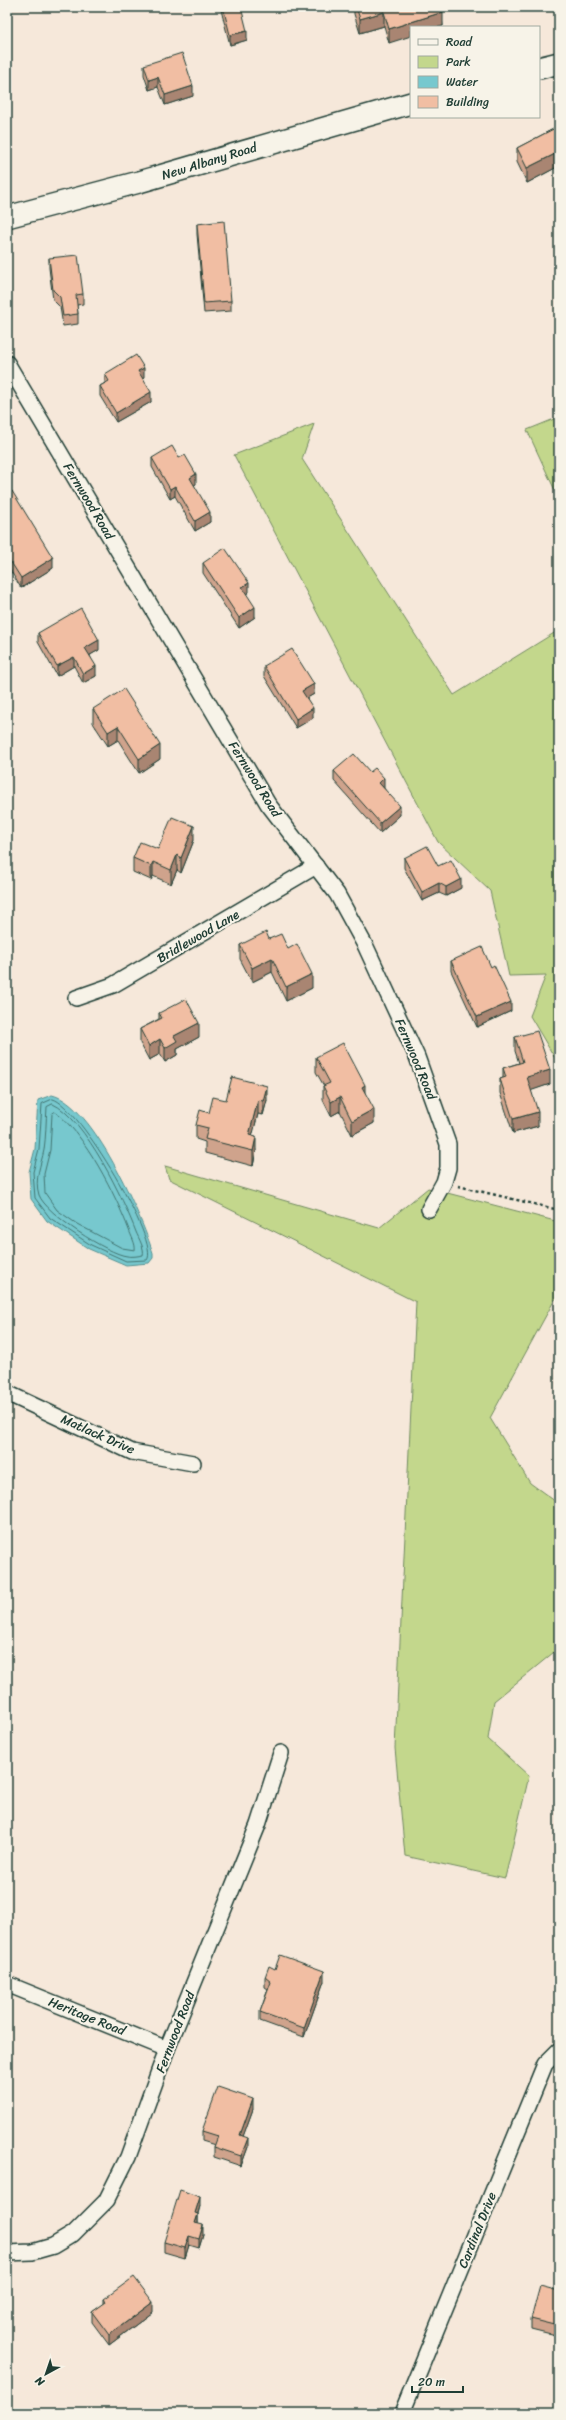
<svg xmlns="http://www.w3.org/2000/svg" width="566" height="2420" font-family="Sriracha,sans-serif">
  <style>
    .green { fill: #c3d78c; stroke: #718a60 }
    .water { fill: #77c8ce; stroke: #549090 }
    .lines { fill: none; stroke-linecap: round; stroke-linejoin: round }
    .shore { stroke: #427572; stroke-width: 1 }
    .minor-casing { stroke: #1f3d34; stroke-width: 18 }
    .secondary-casing { stroke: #1f3d34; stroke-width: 24 }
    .path { stroke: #1f3d34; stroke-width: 2.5; stroke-dasharray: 3 3; stroke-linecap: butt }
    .minor { stroke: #f7f3e8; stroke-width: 15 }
    .secondary { stroke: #f7f3e8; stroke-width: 21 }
    .wall { fill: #cfa38c; stroke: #1f3d34 }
    .shaded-wall { fill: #a98572; stroke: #1f3d34 }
    .building { fill: #f1bea3; stroke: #1f3d34 }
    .labels { text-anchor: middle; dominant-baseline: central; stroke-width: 4; stroke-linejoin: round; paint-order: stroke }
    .street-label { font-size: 13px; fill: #1f3d34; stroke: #f7f3e8 }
  </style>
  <rect width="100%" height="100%" fill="#f6e8da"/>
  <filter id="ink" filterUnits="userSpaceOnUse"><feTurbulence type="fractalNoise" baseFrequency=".025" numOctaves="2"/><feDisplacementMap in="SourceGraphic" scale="8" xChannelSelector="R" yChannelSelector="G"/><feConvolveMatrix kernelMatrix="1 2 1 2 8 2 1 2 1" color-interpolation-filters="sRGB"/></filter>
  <g filter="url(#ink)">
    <g class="green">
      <path d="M559,417V499L527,430Z"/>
      <path d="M314,424L302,459L454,695L559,630V1065L530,1016L546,975L509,976L490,891L438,842L234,455Z"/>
      <path d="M165,1166L379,1228L428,1188L559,1222V1299H555L490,1418L530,1483L559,1504V1648L494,1701L488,1739L529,1776L505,1878L405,1856L395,1748L416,1302L169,1179Z"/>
    </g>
    <path class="water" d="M52,1095C93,1104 141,1215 153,1253V1258L149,1263L126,1265L89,1249L47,1221L31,1199L29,1172L35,1149L38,1100Z"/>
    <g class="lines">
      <g class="shore">
        <path d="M53,1099C79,1105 161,1244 147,1260L126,1261L91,1245L50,1218L35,1198L33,1172L39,1149L42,1104Z"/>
        <path d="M53,1104C85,1118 124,1200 136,1232C139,1239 145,1249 143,1255C138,1256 132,1257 127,1256C108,1254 46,1214 39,1195C34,1179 41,1165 44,1150C46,1136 46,1121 47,1107Z"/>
        <path d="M55,1112C85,1133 116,1196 129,1230C131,1236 136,1244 135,1250L122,1248L77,1224L57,1210L45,1193L44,1174L50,1150L52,1114Z"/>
      </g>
      <defs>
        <g id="minor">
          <path d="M7,363L268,804L337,894L366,947L417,1057L448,1144V1168L444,1182L429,1209"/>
          <path d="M76,998L113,985L316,866"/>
          <path d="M7,1393L132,1452L193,1463"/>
          <path d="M7,1984L167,2049"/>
          <path d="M7,2253L32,2252L53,2246L73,2234L106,2201L128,2157L167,2049L258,1825L281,1753"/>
          <path d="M402,2413L545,2064L559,2050"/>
        </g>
        <g id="secondary">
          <path d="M539,68L559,63"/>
          <path d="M7,217L139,182L411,103"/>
        </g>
      </defs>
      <use href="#minor" class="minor-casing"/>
      <use href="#secondary" class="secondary-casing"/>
      <path class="path" d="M458,1186L559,1210"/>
      <use href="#minor" class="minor"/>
      <use href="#secondary" class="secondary"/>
    </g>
    <g class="wall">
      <path d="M221,7H241L247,40L230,45L221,10Z"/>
      <path d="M354,7H441L443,26L439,27H411L389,43L384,26L360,33L354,14Z"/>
      <path d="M144,65L193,96L165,105L158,87L149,90L144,75Z"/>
      <path d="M559,126V166L527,183L517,162V148Z"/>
      <path d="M197,224L231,301V311L204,313L197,234Z"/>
      <path d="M49,258L83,294V304L77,305L78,314V324L63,326L60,307L53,300L49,268Z"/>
      <path d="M105,374L144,378H143L151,402L116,422L100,396V386L105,383Z"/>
      <path d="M152,458H179L196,484L194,485L210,522L195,531L175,496L170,499L152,467Z"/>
      <path d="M7,494L53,568L21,588L7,565Z"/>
      <path d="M203,563L249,592L246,594L255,617L239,628L203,573Z"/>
      <path d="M38,633L99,650L90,655L96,676L83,683L74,666L57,676L38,642Z"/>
      <path d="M264,666L314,694L307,698L313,718L296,728L264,676Z"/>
      <path d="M93,709L160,759L139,773L118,740L108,746L93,723Z"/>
      <path d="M334,771L384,788L400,815L380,833L334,781Z"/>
      <path d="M194,840L181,873L177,870L171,884L153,876L151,880L133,872V858L158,849Z"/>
      <path d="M404,858L438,866L461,888L446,896L439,893L422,901L404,868Z"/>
      <path d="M269,939L288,949L312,988L286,1001L272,972L252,982L240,959V945Z"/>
      <path d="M451,961L511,1011L477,1027L451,971Z"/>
      <path d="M159,1013L199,1037L177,1049V1055L165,1062L160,1054L149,1060L140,1043V1029L159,1019Z"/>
      <path d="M515,1037L550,1084L531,1090L538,1126L513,1133L500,1093V1079L503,1078V1068L519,1063L515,1051Z"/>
      <path d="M316,1057L365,1094L374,1123L352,1135L340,1111L331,1116L323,1100V1086H324L316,1072Z"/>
      <path d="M226,1100H267L263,1115L258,1114L252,1135L256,1151L253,1166L205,1153V1142L196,1139V1125L209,1113Z"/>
      <path d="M275,1969L324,1981L304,2037L260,2021V2012L268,1989L265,1987V1977Z"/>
      <path d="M253,2109L243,2136L248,2147L241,2166L214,2157V2147L215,2145L202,2141V2131Z"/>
      <path d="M200,2206L198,2214V2224L203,2235L199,2248L189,2245L185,2258L164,2252V2242Z"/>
      <path d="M559,2291V2336L531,2329V2319Z"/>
      <path d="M104,2299L153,2312L109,2345L92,2322V2312L104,2304Z"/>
    </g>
    <g class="shaded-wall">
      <path d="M384,12V26L360,33V19Z"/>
      <path d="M443,12V26L439,27H411V36L389,43V29Z"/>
      <path d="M247,31V40L230,45V35Z"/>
      <path d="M158,77V87L149,90V80Z"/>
      <path d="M193,86V96L165,105V95Z"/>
      <path d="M559,152V166L527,183V168Z"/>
      <path d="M144,368V378L138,381V371Z"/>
      <path d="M151,392V402L116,422V413Z"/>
      <path d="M196,474V484L190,488V478Z"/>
      <path d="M175,486V496L170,499V489Z"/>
      <path d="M210,512V522L195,531V521Z"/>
      <path d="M53,558V568L21,588V578Z"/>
      <path d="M249,583V592L242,597V587Z"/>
      <path d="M255,607V617L239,628V618Z"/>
      <path d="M99,640V650L85,658V648Z"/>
      <path d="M74,657V666L57,676V666Z"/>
      <path d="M96,666V676L83,683V674Z"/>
      <path d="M314,684V694L302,701V691Z"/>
      <path d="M313,708V718L296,728V719Z"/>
      <path d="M118,726V740L108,746V732Z"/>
      <path d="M160,745V759L139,773V759Z"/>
      <path d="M384,778V788L379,783Z"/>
      <path d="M400,806V815L380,833V823Z"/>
      <path d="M194,826V840L181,873V858Z"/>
      <path d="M177,855V870L171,884V870Z"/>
      <path d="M153,862V876L151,880V866Z"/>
      <path d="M461,879V888L446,896V887Z"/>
      <path d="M439,883V893L422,901V892Z"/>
      <path d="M272,958V972L252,982V968Z"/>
      <path d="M312,974V988L286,1001V987Z"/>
      <path d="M511,1002V1011L477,1027V1017Z"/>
      <path d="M199,1023V1037L177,1049V1055L165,1062V1048L174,1036Z"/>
      <path d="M160,1039V1054L149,1060V1046Z"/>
      <path d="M550,1070V1084L527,1092V1077Z"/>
      <path d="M365,1085V1099L362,1087Z"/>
      <path d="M267,1086V1100L263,1115V1101Z"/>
      <path d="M340,1097V1111L331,1116V1102Z"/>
      <path d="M258,1100V1114L249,1149V1135Z"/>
      <path d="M374,1109V1123L352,1135V1121Z"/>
      <path d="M538,1112V1126L513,1133V1119Z"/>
      <path d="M256,1137V1151L253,1166V1151Z"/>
      <path d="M324,1971V1981L304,2037V2028Z"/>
      <path d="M253,2099V2109L240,2145V2135Z"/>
      <path d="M248,2138V2147L241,2166V2156Z"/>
      <path d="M200,2197V2206L195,2223V2213Z"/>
      <path d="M198,2214V2224L195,2223Z"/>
      <path d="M203,2225V2235L199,2248V2239Z"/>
      <path d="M189,2236V2245L185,2258V2248Z"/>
      <path d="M153,2302V2312L109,2345V2335Z"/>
    </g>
    <g class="building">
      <path d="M223,7H241L247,31L230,35Z"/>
      <path d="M356,7H441L443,12L389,29L384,12L360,19Z"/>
      <path d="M182,53L193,86L165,95L158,77L149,80L144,65Z"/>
      <path d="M559,126V152L527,168L517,148Z"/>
      <path d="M224,221L231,301L204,303L197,224Z"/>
      <path d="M78,255L83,294L76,295L78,314L63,316L60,297L53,290L49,258Z"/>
      <path d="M136,355L144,368L138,371L151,392L116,413L100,386L109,381L105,374Z"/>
      <path d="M172,446L179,458L185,455L196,474L190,478L210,512L195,521L175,486L170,489L152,458Z"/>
      <path d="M12,491L53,558L21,578L7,556V494Z"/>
      <path d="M225,548L249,583L242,587L255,607L239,618L203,563Z"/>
      <path d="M81,608L99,640L85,648L96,666L83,674L74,657L57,666L38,633Z"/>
      <path d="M292,649L314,684L302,691L313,708L296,719L264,666Z"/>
      <path d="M124,689L160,745L139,759L118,726L108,732L93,709Z"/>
      <path d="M354,754L370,772L375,768L384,778L379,783L400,806L380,823L334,771Z"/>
      <path d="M172,817L194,826L181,858L177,855L171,870L153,862L151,866L133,858L140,842L158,849Z"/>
      <path d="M427,846L438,866L451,860L461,879L446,887L439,883L422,892L404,858Z"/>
      <path d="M266,932L269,939L281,934L288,949L297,944L312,974L286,987L272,958L252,968L240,945Z"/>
      <path d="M482,947L491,967L494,965L511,1002L477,1017L451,961Z"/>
      <path d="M186,999L199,1023L174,1036L177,1041L165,1048L160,1039L149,1046L140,1029L162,1018L159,1013Z"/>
      <path d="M537,1031L550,1070L527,1077L538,1112L513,1119L500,1079L506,1077L503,1068L523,1062L515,1037Z"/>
      <path d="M343,1043L365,1085L362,1087L374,1109L352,1121L340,1097L331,1102L323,1086L330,1083L316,1057Z"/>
      <path d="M232,1077L267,1086L263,1101L258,1100L249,1135L256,1137L253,1151L205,1139L208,1128L196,1125L200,1110L209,1113L213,1097L226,1100Z"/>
      <path d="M280,1955L324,1971L304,2028L260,2012L271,1982L265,1977L269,1966L275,1969Z"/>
      <path d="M218,2087L253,2099L240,2135L248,2138L241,2156L214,2147L218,2136L202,2131Z"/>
      <path d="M180,2190L200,2197L195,2213L198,2214L195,2223L203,2225L199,2239L189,2236L185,2248L164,2242Z"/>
      <path d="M134,2277L153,2302L109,2335L92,2312L106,2302L104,2299Z"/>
      <path d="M540,2286L559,2291V2326L531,2319Z"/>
    </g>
  </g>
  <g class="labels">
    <g class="street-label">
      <text transform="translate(209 161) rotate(-17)">New Albany Road</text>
      <text transform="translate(89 501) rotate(59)">Fernwood Road</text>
      <text transform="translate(255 779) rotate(58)">Fernwood Road</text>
      <text transform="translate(198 936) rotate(-30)">Bridlewood Lane</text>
      <text transform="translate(416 1059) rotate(67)">Fernwood Road</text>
      <text transform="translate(98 1434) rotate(24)">Matlack Drive</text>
      <text transform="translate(87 2016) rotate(22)">Heritage Road</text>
      <text transform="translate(175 2032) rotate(-69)">Fernwood Road</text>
      <text transform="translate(477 2230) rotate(-68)">Cardinal Drive</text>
    </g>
  </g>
  <rect width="566" height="2420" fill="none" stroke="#f7f3e8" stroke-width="24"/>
  <rect x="12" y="12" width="542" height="2396" fill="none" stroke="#1f3d34" stroke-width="1.5" filter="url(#ink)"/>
  <rect x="410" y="26" width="130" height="92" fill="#f7f3e8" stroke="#a1aaa0"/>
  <rect x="418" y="39" width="20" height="6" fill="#f7f3e8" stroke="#a1aaa0"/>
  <text x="446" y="46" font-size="12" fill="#1f3d34">Road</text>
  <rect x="418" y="56" width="20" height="12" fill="#c3d78c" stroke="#a1aaa0"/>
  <text x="446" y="66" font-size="12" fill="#1f3d34">Park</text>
  <rect x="418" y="76" width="20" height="12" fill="#77c8ce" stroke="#a1aaa0"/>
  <text x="446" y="86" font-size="12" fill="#1f3d34">Water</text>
  <rect x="418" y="96" width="20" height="12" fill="#f1bea3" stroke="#a1aaa0"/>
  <text x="446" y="106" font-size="12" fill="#1f3d34">Building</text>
  <g transform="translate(46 2374) rotate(220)" stroke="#f7f3e8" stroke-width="3" paint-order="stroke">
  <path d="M0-3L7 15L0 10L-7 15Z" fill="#1f3d34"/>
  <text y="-6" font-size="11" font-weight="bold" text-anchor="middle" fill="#1f3d34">N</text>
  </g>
  <path d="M412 2386v6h51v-6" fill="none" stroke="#1f3d34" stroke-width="2"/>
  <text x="418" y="2386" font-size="12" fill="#1f3d34" stroke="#f7f3e8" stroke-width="3" paint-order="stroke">20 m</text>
</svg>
